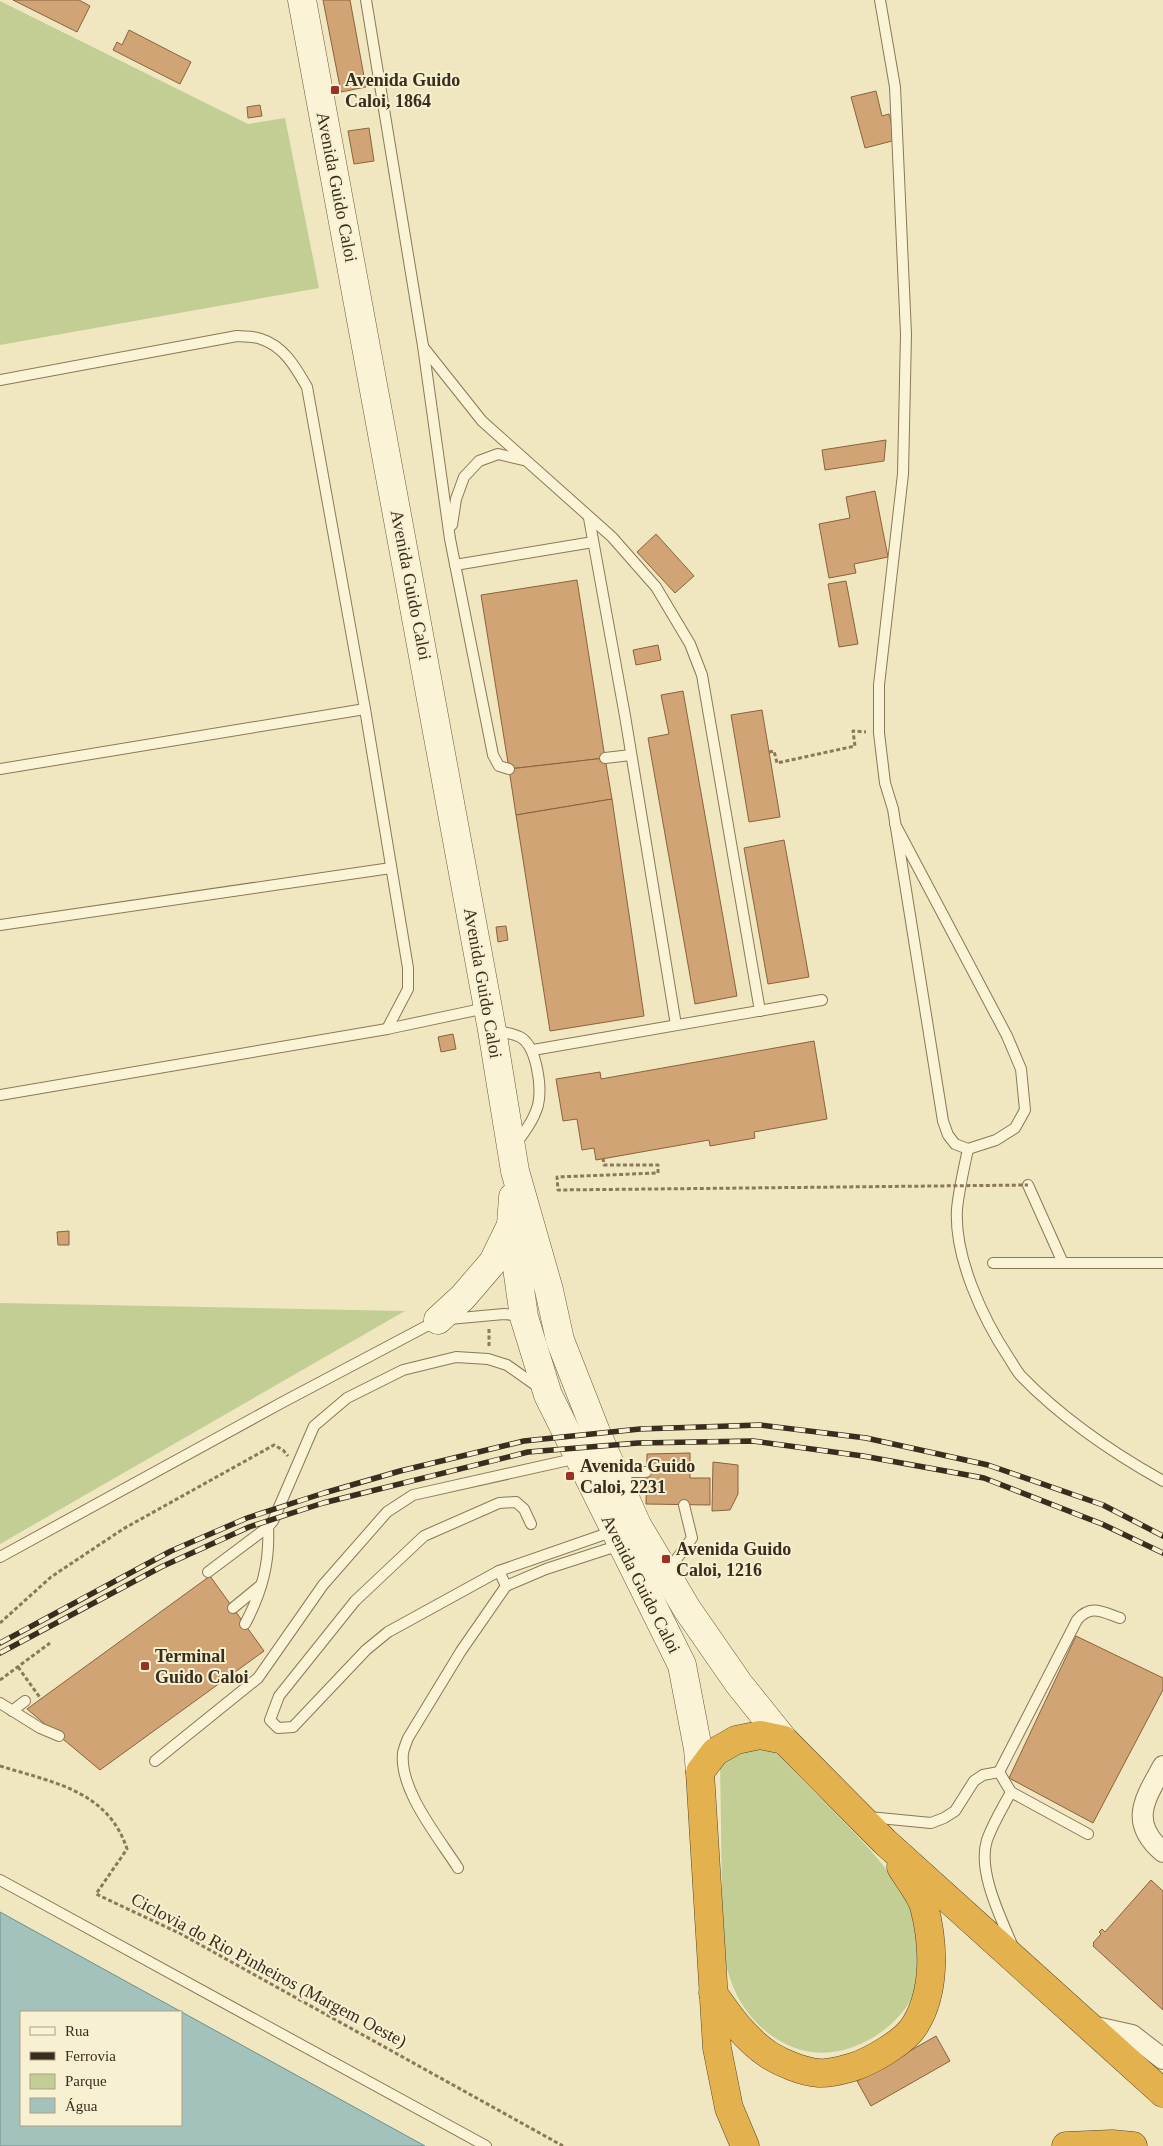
<svg xmlns="http://www.w3.org/2000/svg" width="1163" height="2146" font-family="'Times New Roman',serif">
  <style>
    .green { fill: #c2ce94 }
    .water { fill: #a4c2bc; stroke: #6a908b; fill-rule: evenodd }
    .building { fill: #d0a475; stroke: #8a633c }
    .lines { fill: none; stroke-linecap: round; stroke-linejoin: round }
    .lane-casing { stroke: #8a7858; stroke-width: 12 }
    .street-casing { stroke: #8a7858; stroke-width: 22 }
    .secondary-casing { stroke: #6c583b; stroke-width: 29 }
    .highway-casing { stroke: #57452c; stroke-width: 29 }
    .path { stroke: #8a7858; stroke-width: 3; stroke-dasharray: 4 2.5; stroke-linecap: butt }
    .lane { stroke: #faf3d5; stroke-width: 10 }
    .street { stroke: #faf3d5; stroke-width: 20 }
    .secondary { stroke: #faf3d5; stroke-width: 28 }
    .highway { stroke: #e3b14e; stroke-width: 28 }
    .rail-casing { stroke: #392d1d; stroke-width: 5.5 }
    .rail { stroke: #f7f0d1; stroke-width: 4; stroke-dasharray: 11; stroke-linecap: butt }
    .path-bridge { stroke: #8a7858; stroke-width: 3; stroke-dasharray: 4 2.5; stroke-linecap: butt }
    .poi-dot { fill: #9c3025; stroke: #f7f0d1; stroke-width: 2 }
    .labels { text-anchor: middle; dominant-baseline: central; stroke-width: 4; stroke-linejoin: round; paint-order: stroke }
    .poi-label { font-size: 18px; font-weight: bold; fill: #392d1d; stroke: #f7f0d1; text-anchor: start }
    .street-label { font-size: 18px; fill: #392d1d; stroke: #f7f0d1 }
  </style>
  <rect width="100%" height="100%" fill="#f0e7c1"/>
  <g class="green">
    <path d="M0,1L248,124L285,118L319,288L0,345Z"/>
    <path d="M0,1303L405,1311L0,1544Z"/>
    <path d="M767,1744C789,1767 811,1789 834,1812C862,1841 892,1869 909,1907C916,1922 918,1939 919,1955C919,1971 917,1989 909,2003C889,2034 849,2057 812,2052C775,2047 745,2018 732,1984C720,1953 722,1918 722,1886C721,1846 721,1807 720,1768C727,1751 751,1749 767,1744Z"/>
  </g>
  <path class="water" d="M0,1912L425,2146H0ZM21,2012H181V2125H21Z"/>
  <g class="building">
    <path d="M13,0H79L90,6L77,32Z"/>
    <path d="M323,0H350L366,87L341,92Z"/>
    <path d="M129,30L191,62L180,84L113,50L117,42L122,45Z"/>
    <path d="M876,91L882,116L889,114L896,140L865,148L851,97Z"/>
    <path d="M260,105L262,116L248,118L247,107Z"/>
    <path d="M369,128L374,161L354,164L348,131Z"/>
    <path d="M886,440L884,461L825,470L822,450Z"/>
    <path d="M875,491L888,557L854,564L856,573L829,578L819,524L850,518L846,497Z"/>
    <path d="M656,534L694,576L675,593L637,552Z"/>
    <path d="M577,580L605,758L509,769L481,595Z"/>
    <path d="M846,581L858,644L839,647L828,584Z"/>
    <path d="M658,645L661,660L636,665L633,650Z"/>
    <path d="M683,691L737,996L695,1004L648,738L669,734L661,695Z"/>
    <path d="M762,710L780,817L749,822L731,715Z"/>
    <path d="M605,758L612,799L516,815L509,769Z"/>
    <path d="M612,799L644,1016L550,1031L516,815Z"/>
    <path d="M784,840L809,977L768,984L744,848Z"/>
    <path d="M506,926L508,940L498,942L496,927Z"/>
    <path d="M453,1034L456,1049L441,1052L438,1037Z"/>
    <path d="M814,1041L827,1119L754,1132L755,1138L710,1146L709,1140L596,1160L594,1148L582,1150L577,1119L563,1121L556,1079L600,1072L601,1079Z"/>
    <path d="M69,1231V1245H58L57,1232Z"/>
    <path d="M690,1453V1478H710V1505L646,1504L647,1454Z"/>
    <path d="M713,1462L738,1465V1494L730,1510L712,1511Z"/>
    <path d="M210,1576L264,1651L100,1770L27,1709Z"/>
    <path d="M1076,1636L1163,1678V1690L1093,1823L1009,1778Z"/>
    <path d="M1151,1880L1163,1891V2010L1093,1946L1094,1944L1093,1943L1101,1934L1099,1932L1102,1929L1105,1932Z"/>
    <path d="M936,2036L950,2061L871,2106L857,2081Z"/>
  </g>
  <g class="lines">
    <defs>
      <g id="lane">
        <path d="M366,0L423,346L450,539L493,755L499,766L509,769"/>
        <path d="M880,0L895,87L906,334L903,474L879,685V733L885,783L893,809L943,1121L948,1135L955,1144L968,1149L996,1140L1015,1128L1025,1110L1021,1069L1007,1036L895,824"/>
        <path d="M424,348L482,421L612,537L656,587L690,644L702,675L760,1011"/>
        <path d="M0,380L237,336C245,337 254,336 261,339C284,346 296,368 307,387L365,709L408,968V989L387,1029"/>
        <path d="M589,518L625,716L676,1025"/>
        <path d="M452,525L456,499L464,477L479,461L498,454L523,460"/>
        <path d="M455,565L593,542"/>
        <path d="M605,758L631,755"/>
        <path d="M0,769L365,709"/>
        <path d="M0,925L391,868"/>
        <path d="M493,1030C502,1032 512,1033 520,1037C537,1046 542,1088 538,1105C534,1120 524,1133 515,1145"/>
        <path d="M533,1050L822,1000"/>
        <path d="M0,1095L387,1029L486,1008"/>
        <path d="M968,1149C964,1168 959,1189 957,1209C954,1257 983,1319 1009,1358C1013,1364 1017,1372 1022,1377C1062,1418 1113,1453 1163,1481"/>
        <path d="M1028,1185L1063,1263"/>
        <path d="M993,1263H1163"/>
        <path d="M615,1472H646"/>
        <path d="M531,1524L524,1509L516,1502L499,1503L424,1536L355,1601L279,1696L270,1720L278,1728L293,1727L366,1650L388,1632L499,1571L614,1531"/>
        <path d="M0,1557L283,1402L438,1320L504,1314L524,1316"/>
        <path d="M208,1572L268,1527"/>
        <path d="M667,1572L692,1538L684,1505"/>
        <path d="M506,1586L546,1569L620,1545"/>
        <path d="M233,1608L261,1585"/>
        <path d="M245,1624C262,1592 270,1562 268,1527L273,1521L314,1426L347,1398L403,1370L456,1357L488,1359L507,1365L541,1389"/>
        <path d="M0,1703L40,1728L59,1736"/>
        <path d="M12,1711L25,1701"/>
        <path d="M155,1761L258,1678L323,1585L387,1512L413,1495L578,1458"/>
        <path d="M999,1772L1077,1620C1091,1604 1102,1612 1120,1618"/>
        <path d="M999,1772L1011,1792L1088,1834"/>
        <path d="M1011,1792C1003,1807 993,1823 987,1840C977,1871 1001,1918 1013,1947"/>
        <path d="M869,1817L931,1823L944,1818L955,1811L974,1781L983,1775L999,1772"/>
        <path d="M458,1868C439,1838 399,1790 403,1753C404,1748 406,1743 408,1738L461,1651L506,1586L499,1571"/>
        <path d="M0,1880L486,2146"/>
      </g>
      <g id="street">
        <path d="M1163,1766C1145,1799 1128,1822 1163,1852"/>
        <path d="M1087,2025L1132,2035L1163,2059"/>
      </g>
      <g id="secondary">
        <path d="M302,0L492,1030L515,1171L549,1290L560,1340L596,1432L637,1525L687,1609L739,1684L784,1740"/>
        <path d="M513,1197L511,1225L524,1317L548,1395L682,1665L698,1749L700,1772"/>
        <path d="M438,1320L463,1297L493,1262L511,1225"/>
      </g>
      <g id="highway">
        <path d="M713,1993C729,2016 745,2039 769,2055C782,2063 803,2072 819,2073C830,2074 842,2070 853,2067C871,2061 905,2042 915,2025C936,1991 934,1944 924,1906C920,1893 908,1879 901,1867"/>
        <path d="M745,2146L729,2108L717,2048L700,1772L715,1752L736,1740L760,1735L784,1740L885,1842L1163,2093"/>
        <path d="M1066,2146L1112,2144L1133,2146"/>
      </g>
    </defs>
    <use href="#lane" class="lane-casing"/>
    <use href="#street" class="street-casing"/>
    <use href="#secondary" class="secondary-casing"/>
    <use href="#highway" class="highway-casing"/>
    <g class="path">
      <path d="M769,752L774,751L777,763L855,746L853,731L866,732"/>
      <path d="M489,1346V1327"/>
      <path d="M0,1623L51,1577L123,1529L274,1445L283,1450L288,1456"/>
      <path d="M0,1680L50,1643"/>
      <path d="M0,1766C51,1782 108,1790 127,1849L96,1894L181,1934L563,2146"/>
    </g>
    <use href="#lane" class="lane"/>
    <use href="#street" class="street"/>
    <use href="#secondary" class="secondary"/>
    <use href="#highway" class="highway"/>
    <defs>
      <g id="rail">
        <path d="M0,1643L171,1551L247,1518L324,1493L400,1471L524,1441L640,1429L760,1425L866,1438L988,1465L1103,1505L1163,1536"/>
        <path d="M0,1653L161,1567L249,1527L323,1503L528,1452L638,1443L753,1441L863,1456L984,1478L1102,1524L1163,1553"/>
      </g>
    </defs>
    <use href="#rail" class="rail-casing"/>
    <use href="#rail" class="rail"/>
    <g class="path-bridge">
      <path d="M603,1158L604,1165H658V1173L557,1177L558,1190L1028,1185"/>
      <path d="M18,1667L41,1699"/>
    </g>
  </g>
  <g class="poi-dot">
    <rect x="330" y="85" width="10" height="10" rx="2.5"/>
    <rect x="565" y="1471" width="10" height="10" rx="2.5"/>
    <rect x="661" y="1554" width="10" height="10" rx="2.5"/>
    <rect x="140" y="1661" width="10" height="10" rx="2.5"/>
  </g>
  <g class="labels">
    <g class="poi-label">
      <text x="345" y="80">Avenida Guido<tspan x="345" dy="21">Caloi, 1864</tspan></text>
      <text x="580" y="1466">Avenida Guido<tspan x="580" dy="21">Caloi, 2231</tspan></text>
      <text x="676" y="1549">Avenida Guido<tspan x="676" dy="21">Caloi, 1216</tspan></text>
      <text x="155" y="1656">Terminal<tspan x="155" dy="21">Guido Caloi</tspan></text>
    </g>
    <g class="street-label">
      <text transform="translate(337 187) rotate(79)">Avenida Guido Caloi</text>
      <text transform="translate(411 585) rotate(79)">Avenida Guido Caloi</text>
      <text transform="translate(483 983) rotate(80)">Avenida Guido Caloi</text>
      <text transform="translate(641 1584) rotate(63)">Avenida Guido Caloi</text>
      <text transform="translate(269 1970) rotate(28)">Ciclovia do Rio Pinheiros (Margem Oeste)</text>
    </g>
  </g>
  <rect x="20" y="2011" width="162" height="115" fill="#f7f0d1" stroke="#aba289"/>
  <rect x="30" y="2027" width="25" height="8" fill="#faf3d5" stroke="#aba289"/>
  <text x="65" y="2036" font-size="15" fill="#392d1d">Rua</text>
  <rect x="30" y="2052" width="25" height="8" fill="#392d1d" stroke="#aba289"/>
  <text x="65" y="2061" font-size="15" fill="#392d1d">Ferrovia</text>
  <rect x="30" y="2074" width="25" height="15" fill="#c2ce94" stroke="#aba289"/>
  <text x="65" y="2086" font-size="15" fill="#392d1d">Parque</text>
  <rect x="30" y="2098" width="25" height="15" fill="#a4c2bc" stroke="#aba289"/>
  <text x="65" y="2111" font-size="15" fill="#392d1d">Água</text>
</svg>
